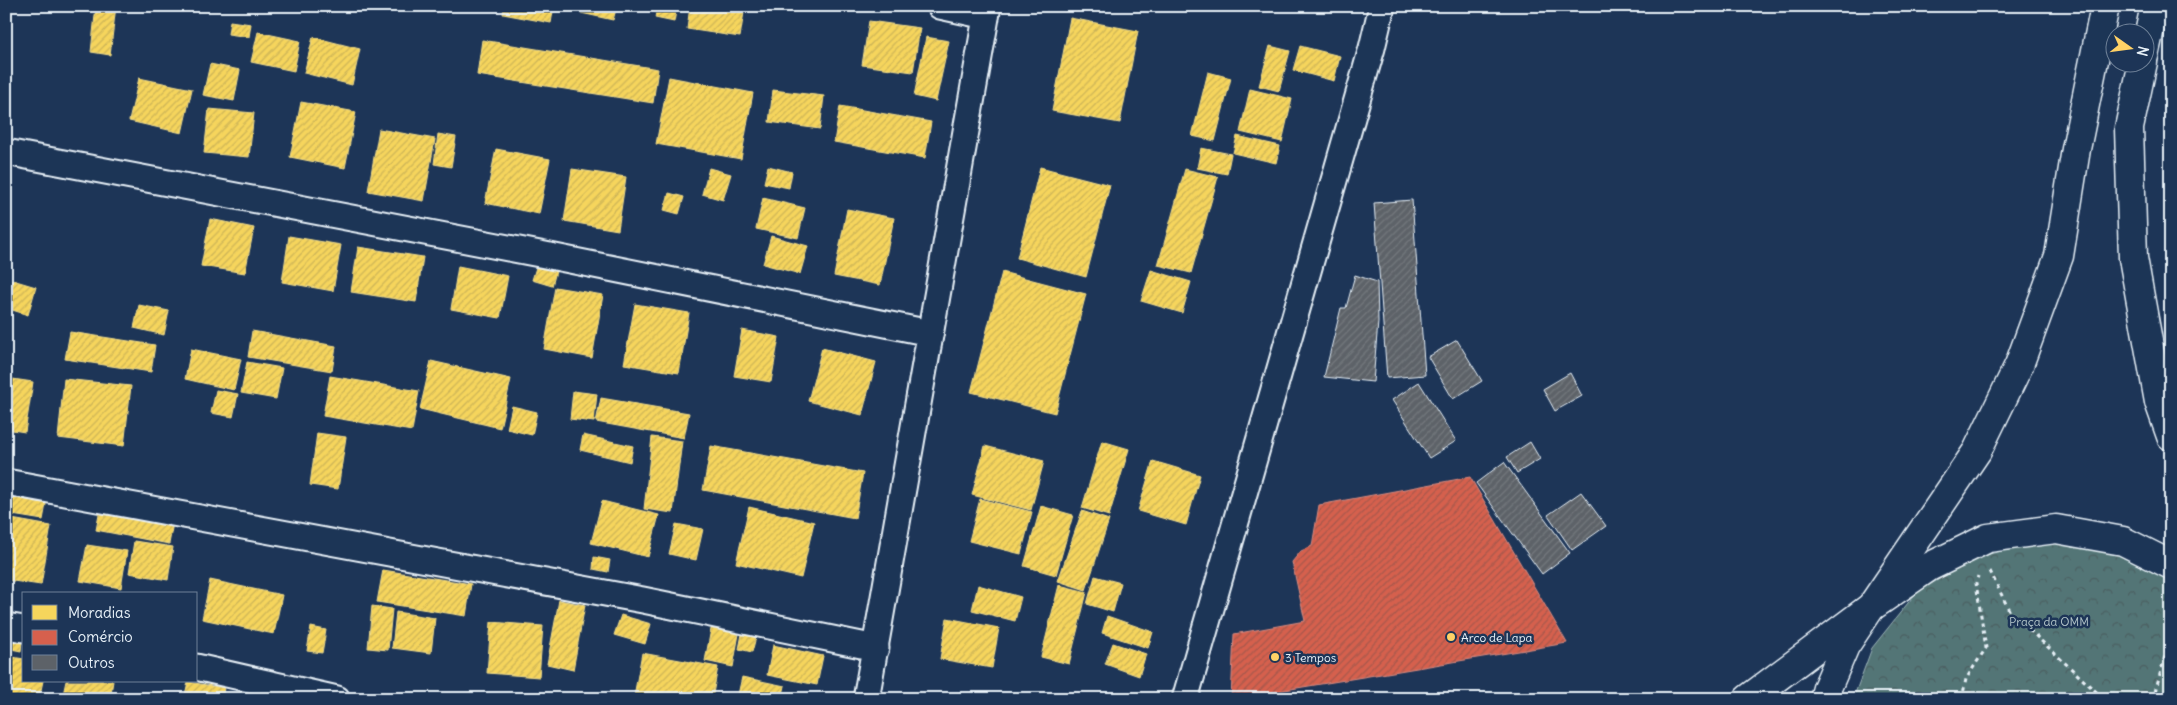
<svg xmlns="http://www.w3.org/2000/svg" width="2177" height="705" font-family="Delius,sans-serif">
  <style>
    .forest { fill: url(#forest-crowns); stroke: #9db3b7 }
    .homes { fill: url(#homes-hatch); stroke: #f2dd8b }
    .shops { fill: url(#shops-hatch); stroke: #db8c80 }
    .building { fill: url(#building-hatch); stroke: #e8f1f8 }
    .lines { fill: none; stroke-linecap: round; stroke-linejoin: round }
    .street-casing { stroke: #e8f1f8; stroke-width: 29 }
    .highway-casing { stroke: #e8f1f8; stroke-width: 31 }
    .path { stroke: #e8f1f8; stroke-width: 3; stroke-dasharray: 4 4; stroke-linecap: butt }
    .street { stroke: #1d3557; stroke-width: 25 }
    .highway { stroke: #1d3557; stroke-width: 28 }
    .poi-dot { fill: #ffd166; stroke: #1d3557; stroke-width: 2 }
    .labels { text-anchor: middle; dominant-baseline: central; stroke-width: 5; stroke-linejoin: round; paint-order: stroke }
    .park-label { font-size: 12px; fill: #b4c6ca; stroke: #1d3557 }
    .poi-label { font-size: 12px; fill: #e8f1f8; stroke: #1d3557; text-anchor: start }
  </style>
  <defs>
    <pattern id="forest-crowns" width="20" height="18" patternUnits="userSpaceOnUse" patternTransform="scale(1.25)"><rect width="20" height="18" fill="#527576"/><path d="M2 6a3 3 0 1 1 6 0M12 15a3 3 0 1 1 6 0" fill="none" stroke="#4c5e60"/></pattern>
    <pattern id="homes-hatch" width="6" height="6" patternUnits="userSpaceOnUse" patternTransform="scale(1.25)"><rect width="6" height="6" fill="#f6d55c"/><path d="M-1 1l2-2M0 6l6-6M5 7l2-2" fill="none" stroke="#cab258"/></pattern>
    <pattern id="shops-hatch" width="6" height="6" patternUnits="userSpaceOnUse" patternTransform="scale(1.25)"><rect width="6" height="6" fill="#d6604d"/><path d="M-1 1l2-2M0 6l6-6M5 7l2-2" fill="none" stroke="#a4584c"/></pattern>
    <pattern id="building-hatch" width="6" height="6" patternUnits="userSpaceOnUse" patternTransform="scale(1.25)"><rect width="6" height="6" fill="#5d6268"/><path d="M-1 1l2-2M0 6l6-6M5 7l2-2" fill="none" stroke="#74797e"/></pattern>
  </defs>
  <rect width="100%" height="100%" fill="#1d3557"/>
  <filter id="ink" filterUnits="userSpaceOnUse"><feTurbulence type="fractalNoise" baseFrequency=".02" numOctaves="2"/><feDisplacementMap in="SourceGraphic" scale="10" xChannelSelector="R" yChannelSelector="G"/><feConvolveMatrix kernelMatrix="1 2 1 2 8 2 1 2 1" color-interpolation-filters="sRGB"/></filter>
  <g filter="url(#ink)">
    <path class="forest" d="M2045,541L2114,549L2171,577V699H1853L1872,648L1916,593L1976,557Z"/>
    <g class="homes">
      <path d="M96,6H116L110,55L91,52Z"/>
      <path d="M504,6H554L551,23L503,14Z"/>
      <path d="M582,6H617L613,20L581,13Z"/>
      <path d="M657,6H677L674,22L655,18Z"/>
      <path d="M690,6H745L740,37L687,29Z"/>
      <path d="M1070,18L1138,31L1120,123L1052,111Z"/>
      <path d="M230,21L251,24L249,37L228,34Z"/>
      <path d="M869,21L920,28L913,72L862,65Z"/>
      <path d="M258,32L300,41L294,71L251,62Z"/>
      <path d="M313,37L360,49L352,85L304,73Z"/>
      <path d="M926,37L949,41L936,101L914,96Z"/>
      <path d="M482,40L658,69L653,103L477,75Z"/>
      <path d="M1270,46L1290,51L1279,91L1259,86Z"/>
      <path d="M1300,46L1340,56L1334,81L1293,70Z"/>
      <path d="M210,64L240,70L234,101L203,95Z"/>
      <path d="M1208,72L1231,78L1215,141L1192,136Z"/>
      <path d="M669,77L753,93L741,159L656,144Z"/>
      <path d="M139,78L192,89L182,133L129,121Z"/>
      <path d="M1250,89L1292,99L1282,142L1240,132Z"/>
      <path d="M773,90L824,96L820,129L769,122Z"/>
      <path d="M301,102L356,112L345,168L290,157Z"/>
      <path d="M840,106L931,122L925,158L834,142Z"/>
      <path d="M209,109L254,113L249,157L204,153Z"/>
      <path d="M379,129L435,139L424,201L368,191Z"/>
      <path d="M438,134L456,137L451,167L434,164Z"/>
      <path d="M1237,136L1280,146L1276,163L1233,153Z"/>
      <path d="M1201,148L1231,154L1227,174L1197,168Z"/>
      <path d="M496,149L550,159L539,214L485,203Z"/>
      <path d="M768,166L792,172L789,188L764,183Z"/>
      <path d="M1040,167L1110,185L1086,277L1017,258Z"/>
      <path d="M709,168L731,174L723,200L702,194Z"/>
      <path d="M572,169L626,177L618,230L564,221Z"/>
      <path d="M1185,169L1218,177L1191,273L1158,265Z"/>
      <path d="M669,193L684,197L679,214L664,210Z"/>
      <path d="M763,198L805,208L798,238L756,229Z"/>
      <path d="M847,209L894,218L880,285L834,276Z"/>
      <path d="M210,219L254,228L245,273L201,266Z"/>
      <path d="M289,236L341,245L333,291L282,282Z"/>
      <path d="M771,236L808,246L800,274L763,264Z"/>
      <path d="M358,247L423,257L416,302L351,292Z"/>
      <path d="M539,258L558,264L552,286L532,280Z"/>
      <path d="M458,266L508,276L500,318L451,309Z"/>
      <path d="M1151,270L1191,282L1182,313L1141,301Z"/>
      <path d="M1002,272L1086,294L1055,413L971,392Z"/>
      <path d="M6,278L36,287L28,315L6,308Z"/>
      <path d="M555,287L603,295L592,358L544,349Z"/>
      <path d="M635,304L689,313L679,373L624,364Z"/>
      <path d="M139,305L169,311L164,335L134,328Z"/>
      <path d="M742,330L779,337L771,382L734,376Z"/>
      <path d="M252,331L336,346L332,371L248,357Z"/>
      <path d="M70,332L155,345L151,372L65,359Z"/>
      <path d="M822,348L876,362L862,415L808,401Z"/>
      <path d="M191,349L241,359L234,390L185,379Z"/>
      <path d="M431,361L511,379L500,428L420,409Z"/>
      <path d="M247,362L282,368L276,399L241,393Z"/>
      <path d="M330,376L419,391L412,431L323,416Z"/>
      <path d="M6,378L33,382L25,432L6,429Z"/>
      <path d="M64,379L131,386L124,446L58,438Z"/>
      <path d="M216,390L238,394L233,417L211,413Z"/>
      <path d="M573,391L597,394L594,422L570,419Z"/>
      <path d="M601,398L689,413L684,438L596,422Z"/>
      <path d="M512,406L537,412L532,435L507,429Z"/>
      <path d="M317,433L346,437L338,489L310,485Z"/>
      <path d="M583,435L633,446L630,462L580,450Z"/>
      <path d="M652,437L682,441L673,513L644,509Z"/>
      <path d="M1102,441L1129,449L1109,516L1082,508Z"/>
      <path d="M711,446L863,473L855,518L703,490Z"/>
      <path d="M985,446L1044,461L1031,510L972,495Z"/>
      <path d="M1153,461L1200,475L1186,525L1138,511Z"/>
      <path d="M6,493L47,499L43,520L6,514Z"/>
      <path d="M980,499L1032,512L1021,554L969,541Z"/>
      <path d="M602,501L659,515L648,557L591,543Z"/>
      <path d="M1041,506L1073,515L1056,575L1024,566Z"/>
      <path d="M749,507L814,522L801,578L736,563Z"/>
      <path d="M100,510L173,523L169,544L96,530Z"/>
      <path d="M1082,511L1109,520L1086,590L1058,581Z"/>
      <path d="M6,518L51,526L41,585L6,580Z"/>
      <path d="M676,524L703,529L696,560L669,554Z"/>
      <path d="M134,541L173,547L168,580L129,573Z"/>
      <path d="M87,545L127,551L121,588L80,581Z"/>
      <path d="M594,557L610,560L608,572L593,569Z"/>
      <path d="M383,570L471,584L466,616L377,602Z"/>
      <path d="M1095,576L1121,583L1113,612L1087,604Z"/>
      <path d="M210,580L282,595L274,634L202,619Z"/>
      <path d="M978,585L1021,597L1015,621L972,610Z"/>
      <path d="M1059,585L1087,592L1069,664L1041,657Z"/>
      <path d="M559,600L585,605L573,670L547,664Z"/>
      <path d="M372,606L392,609L388,650L368,648Z"/>
      <path d="M396,612L435,618L431,653L392,648Z"/>
      <path d="M621,615L651,624L645,644L614,635Z"/>
      <path d="M1107,616L1153,632L1148,648L1102,633Z"/>
      <path d="M947,618L999,628L992,668L940,659Z"/>
      <path d="M491,622L543,626L539,677L487,673Z"/>
      <path d="M311,627L326,630L322,653L307,651Z"/>
      <path d="M711,629L739,634L733,667L705,661Z"/>
      <path d="M6,631L23,634L21,651L6,648Z"/>
      <path d="M742,634L756,637L752,652L739,649Z"/>
      <path d="M1113,643L1146,654L1139,676L1105,664Z"/>
      <path d="M773,645L823,656L817,685L767,675Z"/>
      <path d="M642,653L718,667L712,699H648L634,696Z"/>
      <path d="M6,656L24,659V681H43L39,699H6Z"/>
      <path d="M742,677L785,686L782,699H737Z"/>
      <path d="M66,681H113L110,699H62Z"/>
      <path d="M188,682L224,688L222,699H184Z"/>
    </g>
    <path class="shops" d="M1470,477L1567,643L1231,699L1234,634L1305,621L1292,562L1301,551L1312,546L1319,505Z"/>
    <g class="building">
      <path d="M1412,200L1425,375L1387,378L1374,203Z"/>
      <path d="M1355,275L1377,282L1378,322L1373,382L1324,377L1341,308H1346Z"/>
      <path d="M1457,340L1482,381L1453,399L1428,357Z"/>
      <path d="M1570,373L1582,396L1555,411L1543,389Z"/>
      <path d="M1419,382L1456,441L1429,458L1392,400Z"/>
      <path d="M1530,442L1540,459L1517,473L1507,457Z"/>
      <path d="M1504,462L1570,553L1542,574L1476,483Z"/>
      <path d="M1581,492L1606,526L1572,550L1548,515Z"/>
    </g>
    <g class="lines">
      <defs>
        <g id="street">
          <path d="M940,6L986,16"/>
          <path d="M6,152L545,255L930,333"/>
          <path d="M6,482L643,600L876,648"/>
          <path d="M6,626L24,629"/>
          <path d="M196,667L337,699"/>
          <path d="M866,699L988,6"/>
          <path d="M1185,699L1372,48L1382,6"/>
        </g>
        <g id="highway">
          <path d="M2144,56L2155,6"/>
          <path d="M2143,62L2129,128L2133,258L2159,402L2171,436"/>
          <path d="M1748,699L1871,607L1977,451L2019,365L2059,256L2076,149L2105,6"/>
          <path d="M1824,699L1827,688L1845,646L1871,607L1929,567L1988,538L2056,529L2123,541L2171,565"/>
        </g>
      </defs>
      <use href="#street" class="street-casing"/>
      <use href="#highway" class="highway-casing"/>
      <g class="path">
        <path d="M1990,571L2010,612L2104,699"/>
        <path d="M1962,699L1966,679L1986,648L1976,583L1978,576"/>
        <path d="M2153,699L2171,635"/>
      </g>
      <use href="#street" class="street"/>
      <use href="#highway" class="highway"/>
    </g>
  </g>
  <g class="poi-dot">
    <circle cx="1451" cy="637" r="5"/>
    <circle cx="1275" cy="657" r="5"/>
  </g>
  <g class="labels">
    <g class="park-label">
      <text x="2049" y="621">Praça da OMM</text>
    </g>
    <g class="poi-label">
      <text x="1461" y="637">Arco de Lapa</text>
      <text x="1285" y="657">3 Tempos</text>
    </g>
  </g>
  <rect width="2177" height="705" fill="none" stroke="#1d3557" stroke-width="25"/>
  <rect x="12" y="12" width="2152" height="680" fill="none" stroke="#e8f1f8" stroke-width="2" filter="url(#ink)"/>
  <rect x="22" y="592" width="175" height="90" fill="#1d3557" stroke="#6e8097"/>
  <rect x="32" y="605" width="25" height="15" fill="#f6d55c" stroke="#6e8097"/>
  <text x="68" y="618" font-size="15" fill="#e8f1f8">Moradias</text>
  <rect x="32" y="630" width="25" height="15" fill="#d6604d" stroke="#6e8097"/>
  <text x="68" y="642" font-size="15" fill="#e8f1f8">Comércio</text>
  <rect x="32" y="655" width="25" height="15" fill="#5d6268" stroke="#6e8097"/>
  <text x="68" y="668" font-size="15" fill="#e8f1f8">Outros</text>
  <g transform="translate(2130 48) rotate(104)"><circle r="24" fill="#1d3557" stroke="#6e8097"/>
  <path d="M0-4L9 19L0 12L-9 19Z" fill="#ffd166"/>
  <text y="-8" font-size="14" font-weight="bold" text-anchor="middle" fill="#e8f1f8">N</text>
  </g>
</svg>
